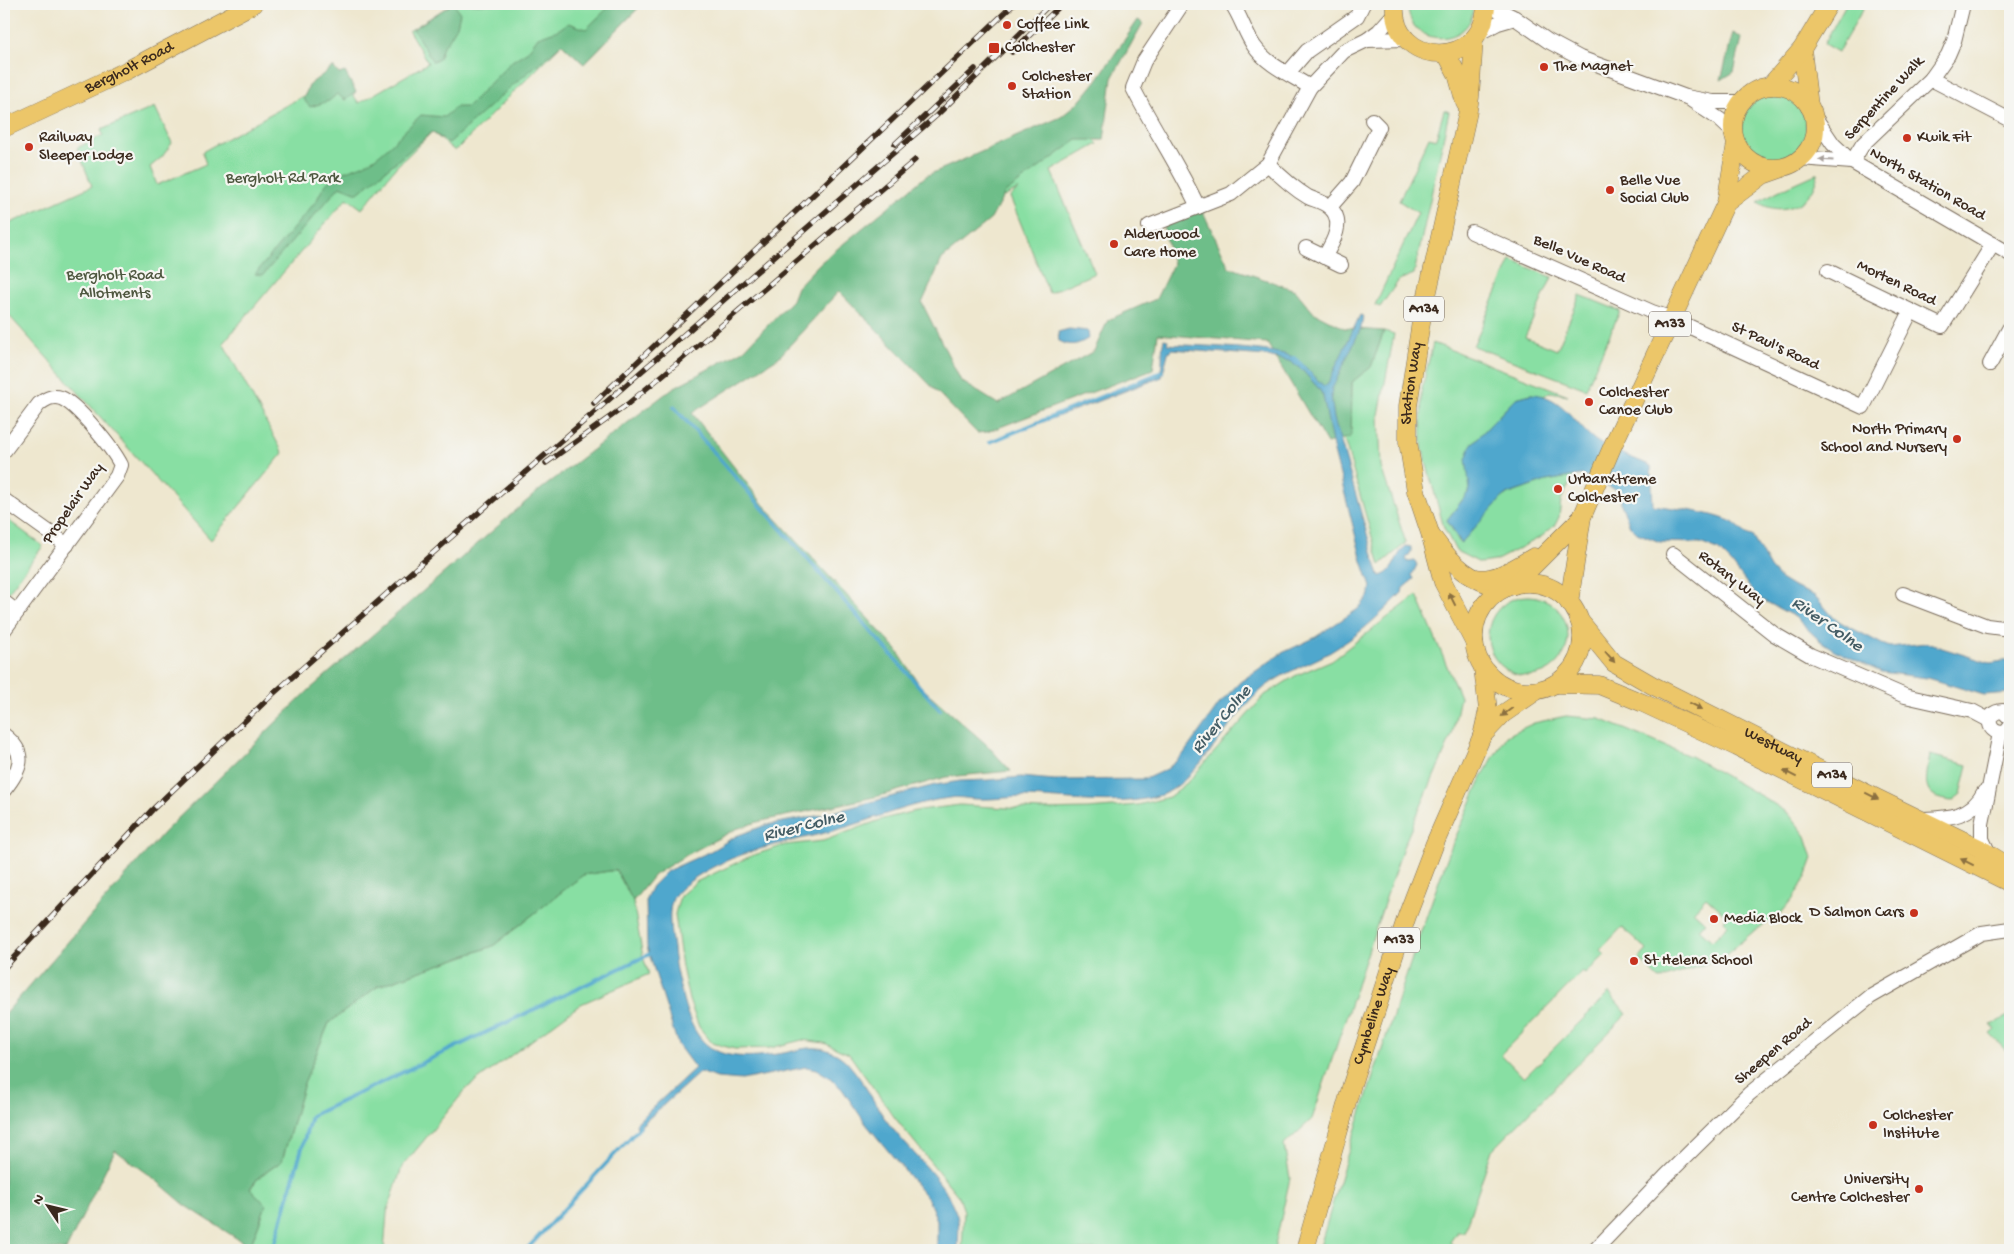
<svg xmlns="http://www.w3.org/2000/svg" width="2014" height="1254" font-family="'Gochi Hand',sans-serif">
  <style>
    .green { fill: #88dfa3; stroke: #628460; fill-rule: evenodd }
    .forest { fill: #6ebe89; stroke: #547454 }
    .water { fill: #50a7cd; stroke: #466876 }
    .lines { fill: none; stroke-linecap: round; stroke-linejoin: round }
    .stream { stroke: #50a7cd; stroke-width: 4 }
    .minor-casing { stroke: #7a6c5c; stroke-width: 16 }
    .major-casing { stroke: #7a6c5c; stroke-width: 19 }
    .minor { stroke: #fff; stroke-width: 14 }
    .major { stroke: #ecc669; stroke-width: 18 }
    .rail-casing { stroke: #3b2a1e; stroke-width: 5.5 }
    .rail { stroke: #f6f6f2; stroke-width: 4; stroke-dasharray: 11; stroke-linecap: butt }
    .oneway { fill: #a79f9a }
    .oneway2 { fill: #8b7040 }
    .poi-dot { fill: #c8321e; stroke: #f6f6f2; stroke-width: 2 }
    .labels { text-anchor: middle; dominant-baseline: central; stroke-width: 4.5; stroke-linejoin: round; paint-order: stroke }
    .shield { fill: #f6f6f2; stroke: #73675e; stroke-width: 1 }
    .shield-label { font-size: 15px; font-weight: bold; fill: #3b2a1e }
    .poi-label { font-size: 16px; fill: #3b2a1e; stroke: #f6f6f2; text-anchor: start }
    .street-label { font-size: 16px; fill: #3b2a1e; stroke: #f6f6f2 }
    .park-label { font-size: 16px; fill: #4e573f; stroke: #f6f6f2 }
    .water-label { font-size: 18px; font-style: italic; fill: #435c64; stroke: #f6f6f2 }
  </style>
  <rect width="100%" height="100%" fill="#f6f6f2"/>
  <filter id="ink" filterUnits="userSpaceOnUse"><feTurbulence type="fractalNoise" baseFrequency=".02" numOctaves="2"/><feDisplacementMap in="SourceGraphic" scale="10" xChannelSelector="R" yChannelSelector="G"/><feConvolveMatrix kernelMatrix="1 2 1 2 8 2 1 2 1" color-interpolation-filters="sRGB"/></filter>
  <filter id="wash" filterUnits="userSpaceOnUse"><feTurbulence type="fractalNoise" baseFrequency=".0096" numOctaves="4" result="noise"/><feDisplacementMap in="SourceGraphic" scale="20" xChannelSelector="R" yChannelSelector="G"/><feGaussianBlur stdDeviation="1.12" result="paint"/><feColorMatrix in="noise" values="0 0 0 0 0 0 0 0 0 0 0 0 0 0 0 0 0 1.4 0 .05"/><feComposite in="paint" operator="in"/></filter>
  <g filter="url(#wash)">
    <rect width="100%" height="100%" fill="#eee7cf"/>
    <g class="green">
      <path d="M452,4H642L584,64L562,44L455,151L432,132L396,167L362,209L347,198L223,343L283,453L211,540L4,310V226L92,186L77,148L103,135L101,130L155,107L172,143L162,157L150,167L157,185L206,164L202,152L339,76L359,103L428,63L409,31Z"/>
      <path d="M1408,4H1473C1476,48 1406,50 1408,4Z"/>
      <path d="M1846,4H1866L1838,52L1824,44Z"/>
      <circle cx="1774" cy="127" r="32"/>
      <path d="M1444,110L1449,112L1414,274L1399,280L1380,307L1375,305L1418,213L1399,201L1429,137L1436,139Z"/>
      <path d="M1079,124L1098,144L1051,171L1095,273L1049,293L1010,197L1019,189L850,277Z"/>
      <path d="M1818,173C1816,202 1782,219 1758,202L1778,191Z"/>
      <path d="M1511,260L1552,277L1525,337L1557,350L1580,295L1620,311L1586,389L1473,346Z"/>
      <path d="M1384,331L1394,334L1379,415L1381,467L1406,543L1380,565L1344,439L1351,436L1352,382L1371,367Z"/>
      <path d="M1433,343L1568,395L1550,392L1544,396L1531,394L1516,398L1471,445L1470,490L1447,520L1460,543L1502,497L1507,495L1546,481L1574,476L1561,500L1559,517L1555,525L1541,537L1495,561L1480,563L1456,551L1444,528L1422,447L1421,393Z"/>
      <path d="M4,517L43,546L7,594L4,591Z"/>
      <path d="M1417,595L1460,697L1452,735L1403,847L1312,1119L1284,1145L1290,1178L1274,1250H962L964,1211L959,1197L895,1118L849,1054L824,1043L802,1040L770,1048L735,1049L712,1043L699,1027L689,1000L682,967L675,914L680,896L696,882L751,856L785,845L823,841L883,819L920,810L960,805L1040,810L1088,809L1138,805L1169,797L1188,782L1265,695L1295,676L1332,660Z"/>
      <circle cx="1528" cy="636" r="40"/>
      <path d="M1566,716L1600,719L1692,757L1766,799L1788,813L1806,836L1813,858L1806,877L1793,899L1778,917L1754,931L1722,958L1660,980L1639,959L1647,950L1622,927L1600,950L1605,955L1585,974L1582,972L1501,1054L1524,1078L1609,993L1627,1014L1492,1150L1464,1232H1457L1450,1242L1457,1250H1319L1343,1168L1419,937L1450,850L1483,775L1506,736L1534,723ZM1706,897L1727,916L1724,921L1728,925L1712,941L1699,929L1705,922L1693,911Z"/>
      <path d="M1930,755L1968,765L1961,794L1952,801C1919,798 1926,781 1930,755Z"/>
      <path d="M616,870L633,901L643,957L649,974L581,1004L467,1088L402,1167L387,1213L384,1250H252L250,1247L266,1205L250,1189L259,1177L282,1161L304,1083L329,1023L378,986L493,946L583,875Z"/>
      <path d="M2010,1015V1055L1990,1034L1995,1030L1991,1025Z"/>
    </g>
    <g class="forest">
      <path d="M452,4H454L460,13L457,26L448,41L443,46L439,59L433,62L413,29Z"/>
      <path d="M612,4H642L584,64L562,44L513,85L449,143L432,132L358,193L340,186L263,275L255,274L317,200C331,166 350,175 375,158C391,146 406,129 421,115L444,117L456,107H467L512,61L528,51L538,37L558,30L568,23L586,29Z"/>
      <path d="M1138,20L1143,23L1112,78L1104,140H1077L1005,193L991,219L942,259L922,303L961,381L998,404L1094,351L1108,320L1156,299L1173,264L1163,226L1202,210L1229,267L1295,290L1313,312L1344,328L1384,331L1371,367L1352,382L1351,437L1327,444L1267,343L1158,334L1153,369L987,432L977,433L839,291L779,357L692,413L763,504L896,649L921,687L986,744L1011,771L946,777L879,796L757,822L736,829L683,857L654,875L633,901L616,870L583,875L493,946L378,986L329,1023L304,1083L282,1161L259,1177L250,1188L266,1205L250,1247L185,1205L151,1176L115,1150L66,1250H4V1015L164,832L308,691L536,493L673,388L744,350L792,300L797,287L820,263L926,176L1061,117L1079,102L1097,80Z"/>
      <path d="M1733,33L1742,38L1734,72L1721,80Z"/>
      <path d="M333,67L339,74L345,72L356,92L345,100L337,94L329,101L310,107L303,99L310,84Z"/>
    </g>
    <g class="water">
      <path d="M1360,315L1363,316L1361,328L1332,389L1331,395L1334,418L1379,576C1395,574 1395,554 1406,546L1411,547V552L1406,559L1408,562L1415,561L1417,565L1412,575L1414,579L1403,588L1402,593C1379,616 1358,636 1329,653C1305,666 1278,674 1258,693C1230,719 1198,778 1166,793C1128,809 1065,798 1024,797C1008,797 992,800 976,799C967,799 958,796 949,798C915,802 882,816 850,826C798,842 743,846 696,877C689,882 680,888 675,895C666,908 671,933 673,948C674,964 678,980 682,995C696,1053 720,1062 777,1054C795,1052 811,1043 830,1051C838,1054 846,1060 851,1067C866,1084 875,1106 889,1124C910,1152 942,1177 955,1210C961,1223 958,1236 958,1250H937V1220L928,1199L866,1124L842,1089L829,1077L816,1069L806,1067L742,1080L717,1078L700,1072L637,1129L636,1123L695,1068L678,1045L647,947L646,898L652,886L667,871L709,852L736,836L766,825L822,815L935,785L960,781L988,780L1021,777L1055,780L1145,779L1167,769L1182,756L1220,703L1240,682L1282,653L1314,638L1358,609L1368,597L1371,587L1362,561L1333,448L1323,396L1319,389L1302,370L1289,361L1267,356L1171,349L1168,353L1162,377L990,442L1158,376C1165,366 1160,351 1164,339L1168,340L1167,344C1191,346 1281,347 1297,359C1307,367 1314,378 1324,386L1328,383Z"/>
      <path d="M1069,329L1088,331L1089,338C1078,345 1071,347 1059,341L1058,332Z"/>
      <path d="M1531,394C1563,395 1573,423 1595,440C1606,449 1637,459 1651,466L1653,505C1678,509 1706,511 1730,521C1738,524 1744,535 1752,536L1770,568L1779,578L1794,587L1815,596L1834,618L1844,624L1882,644L1890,647L1926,643L1990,663L2010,660V693L1984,695L1927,678L1881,672L1834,650L1819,640L1795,617L1757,597L1732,564L1718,550L1700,543L1660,542L1637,533L1630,526L1621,504V492L1586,476L1581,475L1546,481L1506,495L1502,498L1461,543L1447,520L1470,490L1466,459L1471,445L1516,398Z"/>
    </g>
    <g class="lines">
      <g class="stream">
        <path d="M1293,358L1296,359L1304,368"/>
        <path d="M674,407L940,710"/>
        <path d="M990,442L1162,372"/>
        <path d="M273,1250L311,1116L652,953"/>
        <path d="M526,1250L640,1127"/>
      </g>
    </g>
  </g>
  <g filter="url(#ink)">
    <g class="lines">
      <defs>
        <g id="minor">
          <path d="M1182,4L1144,61L1133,88C1153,128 1179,166 1198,207"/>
          <path d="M1232,4C1241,17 1245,33 1254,46C1267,65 1291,75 1310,87"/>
          <path d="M1487,4L1515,18L1548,41L1580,58L1686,97L1713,102H1742"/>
          <path d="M1479,33L1498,23L1515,18"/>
          <path d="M1367,40L1406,39"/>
          <path d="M1288,73L1307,51L1357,16L1363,4"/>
          <path d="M1931,79L2010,120"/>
          <path d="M1691,100L1719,119L1733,132"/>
          <path d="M1812,113L1833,144L1852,162L2010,254"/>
          <path d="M1800,158L1852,162"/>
          <path d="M1852,162L1863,144L1931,79L1948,55L1954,41L1963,4"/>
          <path d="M1268,164C1280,176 1293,188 1308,197C1314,200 1324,202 1329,207C1346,220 1333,243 1324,257"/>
          <path d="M1330,207L1352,182L1379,127L1372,120"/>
          <path d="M1149,226L1231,194L1268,164L1310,87L1344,51L1367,40L1379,31L1395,13"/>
          <path d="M1472,232L1652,312L1673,319L1863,407L1911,311"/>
          <path d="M1306,248L1341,265"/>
          <path d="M1828,271L1942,326L1993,244"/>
          <path d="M1990,364L2010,327"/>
          <path d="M4,451L39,404C46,399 52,395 61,398C77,404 113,449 121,465L117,476L4,630"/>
          <path d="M4,500L67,545"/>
          <path d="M1673,554L1774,634L1810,655L1905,696L1972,711L1989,720"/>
          <path d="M1903,594L1987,626L2010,629"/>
          <path d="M4,602L17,612"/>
          <path d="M2010,718L2003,711C1983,711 1987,737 2006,732L2010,727"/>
          <path d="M4,735C29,754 20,770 4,790"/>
          <path d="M1921,819C1947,818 1971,818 1984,792"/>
          <path d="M1989,854L1982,839V824L2000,733"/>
          <path d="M1595,1250L1665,1177L1749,1094L1870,997L1982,933L2010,929"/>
        </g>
        <g id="major">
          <path d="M1395,4C1390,67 1485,72 1486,4"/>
          <path d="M1802,49L1809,106"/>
          <path d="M1446,53L1457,74L1465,103"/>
          <path d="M1770,86L1802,49L1829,4"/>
          <circle cx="1774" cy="127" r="41"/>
          <path id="s1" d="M4,128L126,71L253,4"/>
          <path d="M1726,203L1763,175L1780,169"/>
          <path d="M1434,539C1454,567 1470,580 1503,589"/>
          <path d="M1476,578C1496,582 1517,566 1534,557"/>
          <circle cx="1528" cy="637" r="54"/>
          <path d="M1514,585L1582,517"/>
          <path d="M1569,603L1582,517L1613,445L1726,203L1736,143"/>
          <path id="s2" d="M1579,620L1614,663L1652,685L1866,793L1979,848L2010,867"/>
          <path id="s3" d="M1474,642L1443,582L1430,533L1416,491L1408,442V406L1421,322L1467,116L1470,97L1474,39"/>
          <path d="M1555,684L1599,685L1643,703L1737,747L2010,883"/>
          <path d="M1482,736L1503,714L1535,692"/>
          <path id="s4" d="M1305,1250L1352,1084L1407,916L1435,843L1482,736L1488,710L1483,668"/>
        </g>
      </defs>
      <use href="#minor" class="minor-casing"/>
      <use href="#major" class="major-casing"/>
      <use href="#minor" class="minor"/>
      <use href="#major" class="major"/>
      <defs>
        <g id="rail">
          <path d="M1012,52L1062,4"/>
          <path d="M895,144L975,69"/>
          <path d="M594,403L1014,4"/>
          <path d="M546,463L624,407L681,360L915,160"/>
          <path d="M4,968L152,810L273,694L500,494L936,116L1050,4"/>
        </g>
      </defs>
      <use href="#rail" class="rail-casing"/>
      <use href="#rail" class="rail"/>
    </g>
    <defs><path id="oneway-solid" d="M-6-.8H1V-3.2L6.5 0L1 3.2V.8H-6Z" transform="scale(1.25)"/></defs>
    <use class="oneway" href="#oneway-solid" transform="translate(1826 160) rotate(-176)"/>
    <g class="oneway2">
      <use href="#oneway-solid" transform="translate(1452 599) rotate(-117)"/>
      <use href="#oneway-solid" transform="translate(1610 657) rotate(49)"/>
      <use href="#oneway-solid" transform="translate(1696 706) rotate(27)"/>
      <use href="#oneway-solid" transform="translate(1507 712) rotate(143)"/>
      <use href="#oneway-solid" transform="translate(1790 774) rotate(-153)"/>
      <use href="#oneway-solid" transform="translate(1872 796) rotate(26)"/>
      <use href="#oneway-solid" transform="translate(1967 862) rotate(-154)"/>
    </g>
  </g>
  <g class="poi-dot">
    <circle cx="1007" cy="25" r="5"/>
    <rect x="988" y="42" width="12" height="12" rx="2.5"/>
    <circle cx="1544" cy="67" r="5"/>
    <circle cx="1012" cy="86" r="5"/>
    <circle cx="1907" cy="138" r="5"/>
    <circle cx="29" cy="147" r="5"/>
    <circle cx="1610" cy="190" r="5"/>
    <circle cx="1114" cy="244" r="5"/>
    <circle cx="1589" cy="402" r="5"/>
    <circle cx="1957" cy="439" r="5"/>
    <circle cx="1558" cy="489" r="5"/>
    <circle cx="1914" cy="913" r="5"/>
    <circle cx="1714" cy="919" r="5"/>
    <circle cx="1634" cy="961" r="5"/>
    <circle cx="1873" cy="1125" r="5"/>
    <circle cx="1919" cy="1189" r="5"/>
  </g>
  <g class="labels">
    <g class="shield">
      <rect x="1404" y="296.5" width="40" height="25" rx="4"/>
      <rect x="1649" y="311.5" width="42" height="25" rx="4"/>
      <rect x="1812" y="762.5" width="40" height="25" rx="4"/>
      <rect x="1378" y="927.5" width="42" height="25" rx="4"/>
    </g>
    <g class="shield-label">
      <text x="1424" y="309">A134</text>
      <text x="1670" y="324">A133</text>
      <text x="1832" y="775">A134</text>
      <text x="1399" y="940">A133</text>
    </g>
    <g class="poi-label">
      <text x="1017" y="25">Coffee Link</text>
      <text x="1005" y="48">Colchester</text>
      <text x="1554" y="67">The Magnet</text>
      <text x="1022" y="77">Colchester<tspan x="1022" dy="18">Station</tspan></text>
      <text x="39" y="138">Railway<tspan x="39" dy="18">Sleeper Lodge</tspan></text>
      <text x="1917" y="138">Kwik Fit</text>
      <text x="1620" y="181">Belle Vue<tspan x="1620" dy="18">Social Club</tspan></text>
      <text x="1124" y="235">Alderwood<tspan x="1124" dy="18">Care Home</tspan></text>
      <text x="1599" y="393">Colchester<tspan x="1599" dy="18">Canoe Club</tspan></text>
      <text x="1947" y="430" text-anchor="end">North Primary<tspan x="1947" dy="18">School and Nursery</tspan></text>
      <text x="1568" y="480">UrbanXtreme<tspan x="1568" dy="18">Colchester</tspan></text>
      <text x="1904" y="913" text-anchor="end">D Salmon Cars</text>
      <text x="1724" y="919">Media Block</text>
      <text x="1644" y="961">St Helena School</text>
      <text x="1883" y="1116">Colchester<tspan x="1883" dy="18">Institute</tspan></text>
      <text x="1909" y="1180" text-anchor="end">University<tspan x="1909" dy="18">Centre Colchester</tspan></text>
    </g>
    <g class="street-label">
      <text stroke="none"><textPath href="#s1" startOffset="139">Bergholt Road</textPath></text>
      <text transform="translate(1885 99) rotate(-47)">Serpentine Walk</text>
      <text transform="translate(1927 185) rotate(30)">North Station Road</text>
      <text transform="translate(1579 260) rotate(24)">Belle Vue Road</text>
      <text transform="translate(1896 284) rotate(26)">Morten Road</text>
      <text transform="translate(1775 347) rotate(25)">St Paul's Road</text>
      <text stroke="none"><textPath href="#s3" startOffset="271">Station Way</textPath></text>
      <text transform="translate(74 504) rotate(-55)">Propelair Way</text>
      <text transform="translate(1731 579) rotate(38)">Rotary Way</text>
      <text stroke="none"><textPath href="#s2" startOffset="235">Westway</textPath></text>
      <text stroke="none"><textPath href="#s4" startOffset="244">Cymbeline Way</textPath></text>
      <text transform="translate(1774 1052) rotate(-40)">Sheepen Road</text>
    </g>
    <g class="park-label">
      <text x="283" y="179">Bergholt Rd Park</text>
      <text x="115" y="276">Bergholt Road<tspan x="115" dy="18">Allotments</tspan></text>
    </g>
    <g class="water-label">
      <text transform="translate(1827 625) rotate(35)">River Colne</text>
      <text transform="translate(1222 720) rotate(-50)">River Colne</text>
      <text transform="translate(804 827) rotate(-14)">River Colne</text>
    </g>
  </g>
  <rect width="2014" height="1254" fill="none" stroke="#f6f6f2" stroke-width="20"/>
  <g transform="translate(48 1206) rotate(305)" stroke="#f6f6f2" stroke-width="4" paint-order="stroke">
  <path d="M0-4L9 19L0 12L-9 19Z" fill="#3b2a1e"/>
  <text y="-8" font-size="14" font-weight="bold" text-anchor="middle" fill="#3b2a1e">N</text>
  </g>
</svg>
